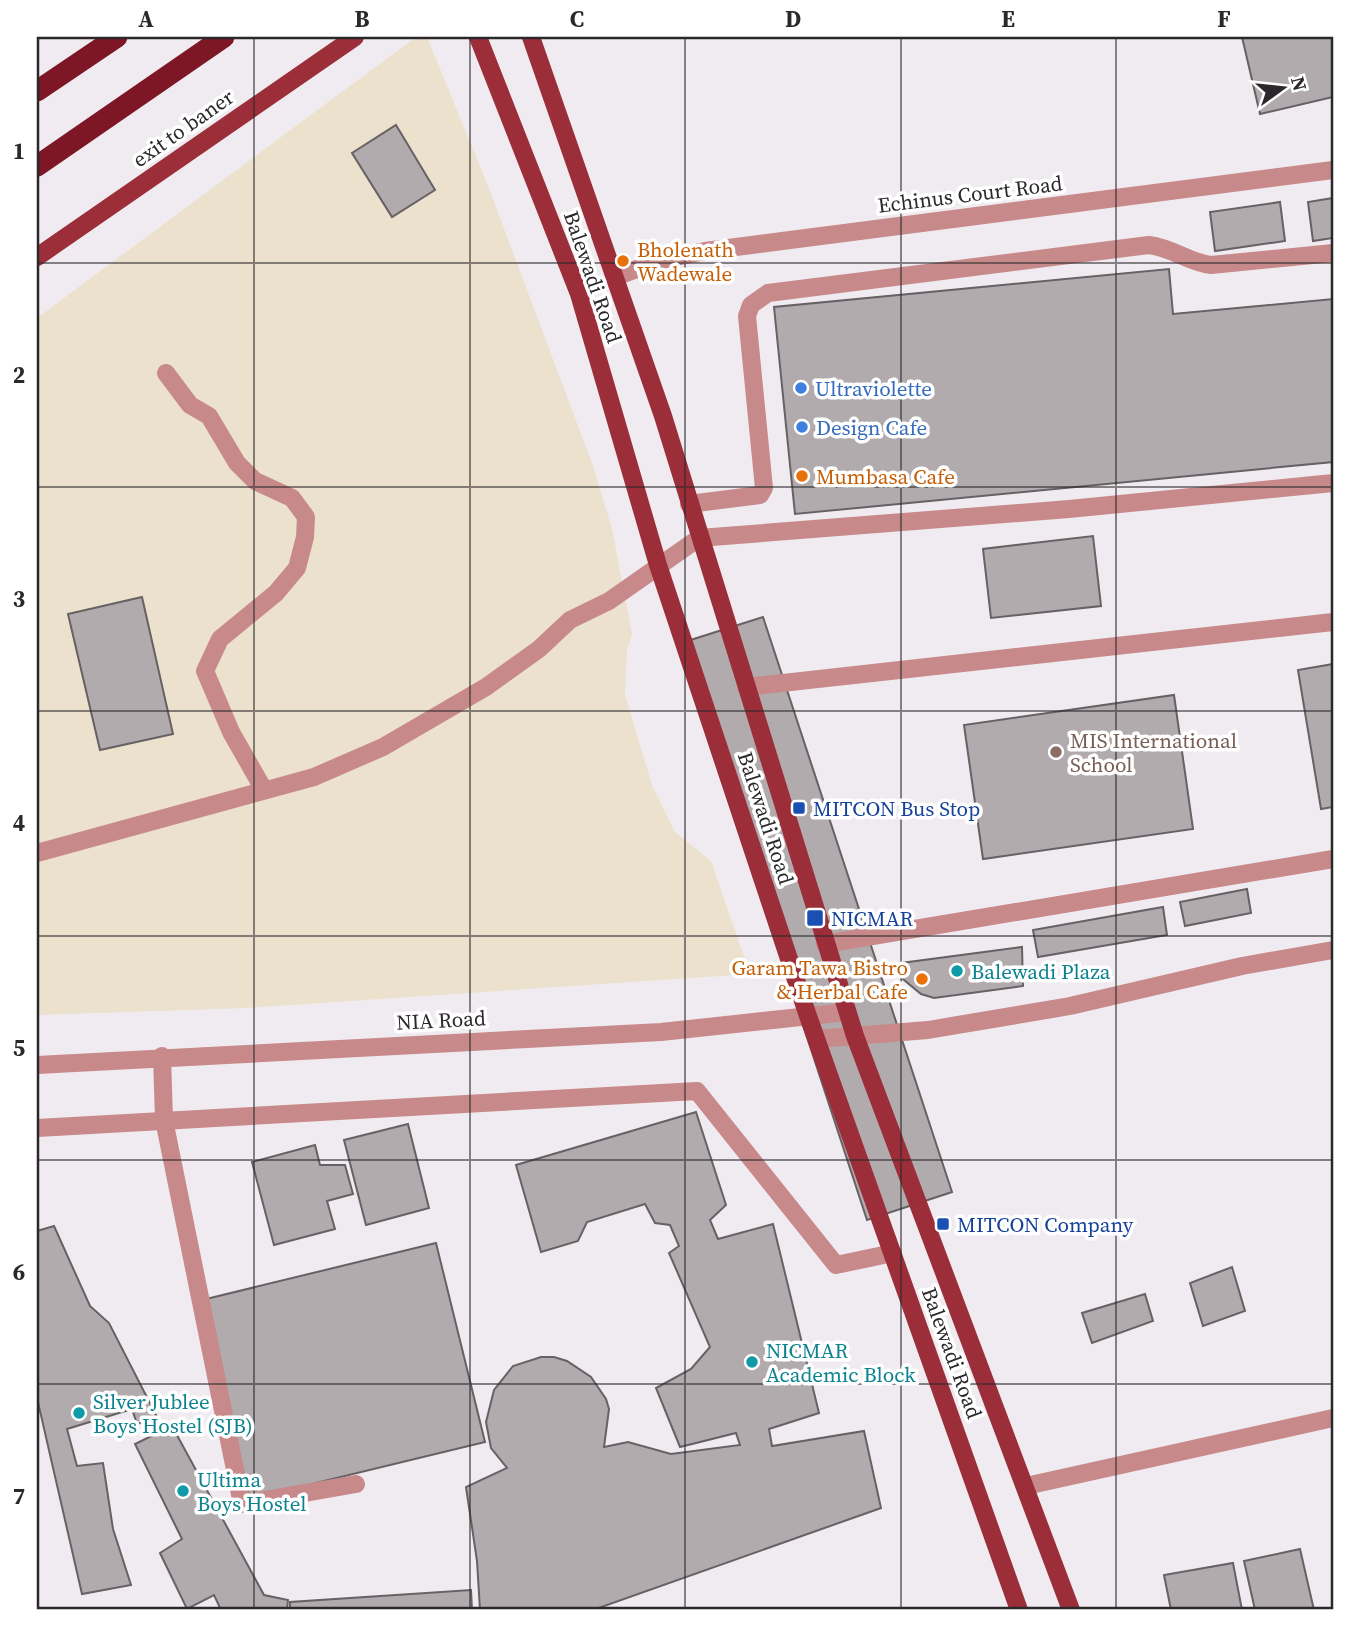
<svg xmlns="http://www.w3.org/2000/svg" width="1370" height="1647" font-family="'Source Serif 4',serif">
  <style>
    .industrial { fill: #ece1cd }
    .building { fill: #b1abae; stroke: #676164; stroke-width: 2 }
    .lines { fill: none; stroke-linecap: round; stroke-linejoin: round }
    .minor { stroke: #c8898a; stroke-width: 18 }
    .major { stroke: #9c2e39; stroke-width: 18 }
    .highway { stroke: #7d1625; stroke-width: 21 }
    .grid { fill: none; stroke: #2a282a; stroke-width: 2; stroke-opacity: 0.55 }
    .food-dot { fill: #e8710a; stroke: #fff; stroke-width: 2.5 }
    .shop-dot { fill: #3f7fe0; stroke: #fff; stroke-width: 2.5 }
    .education-dot { fill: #8d6e63; stroke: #fff; stroke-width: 2.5 }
    .transit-dot { fill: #1a4fb4; stroke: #fff; stroke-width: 2.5 }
    .culture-dot { fill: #0f9aa8; stroke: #fff; stroke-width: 2.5 }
    .labels { text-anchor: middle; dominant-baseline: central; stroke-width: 7; stroke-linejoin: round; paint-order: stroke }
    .street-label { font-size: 21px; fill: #2a282a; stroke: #fff }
    .food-label { font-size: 21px; fill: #c56008; stroke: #fff; text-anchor: start }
    .shop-label { font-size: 21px; fill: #366cbe; stroke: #fff; text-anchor: start }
    .education-label { font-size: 21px; fill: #785e54; stroke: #fff; text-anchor: start }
    .transit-label { font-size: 21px; fill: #164399; stroke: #fff; text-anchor: start }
    .culture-label { font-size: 21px; fill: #0d838f; stroke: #fff; text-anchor: start }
    .neatline { fill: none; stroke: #2a282a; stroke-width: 2.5 }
    .grid-label { font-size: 23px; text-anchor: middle; font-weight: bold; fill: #2a282a }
  </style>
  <rect width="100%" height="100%" fill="#efebf0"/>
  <path class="industrial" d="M416,37H427L488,186L593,466L612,529L632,634L627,650L625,695L652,785L675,832L711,861L750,974L246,1008L37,1015V318Z"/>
  <g class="building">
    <path d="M1242,37H1333V97L1260,114Z"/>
    <path d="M396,125L435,190L392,217L352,153Z"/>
    <path d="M1333,198V238L1313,241L1308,202Z"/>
    <path d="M1280,202L1285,241L1215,251L1210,212Z"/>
    <path d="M1169,269L1173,314L1333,299V462L795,514L774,307Z"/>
    <path d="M1093,536L1101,606L991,618L983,549Z"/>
    <path d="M142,597L173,734L100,750L68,614Z"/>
    <path d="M763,617L952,1192L867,1220L678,644Z"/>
    <path d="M1333,664V807L1321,809L1298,670Z"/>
    <path d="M1174,695L1193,829L983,859L964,725Z"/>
    <path d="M1247,889L1251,913L1185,926L1180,902Z"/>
    <path d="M1163,907L1167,935L1038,957L1033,930Z"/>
    <path d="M1022,947L1023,986L934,998L921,994L886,965Z"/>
    <path d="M696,1112L726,1205L710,1220L718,1239L773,1224L819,1413L769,1429L772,1446L864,1431L881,1508L593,1610H480L477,1561L466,1487L507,1468L491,1448L486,1422L494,1390L513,1366L541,1357H554L567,1361L591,1377L606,1399L609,1409L604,1447L628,1442L671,1454L740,1445L736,1433L680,1447L656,1388L691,1369L710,1347L669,1253L679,1246L670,1225L655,1223L645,1204L587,1222L578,1241L541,1252L516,1165Z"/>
    <path d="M408,1124L429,1208L366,1225L344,1140Z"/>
    <path d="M315,1145L320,1165H345L353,1194L327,1201L335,1229L274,1245L252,1162Z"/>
    <path d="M54,1226L90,1306L109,1323L157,1417L137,1424L132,1409L67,1429L77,1466L103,1463L113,1529L131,1585L82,1594L37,1398V1231Z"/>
    <path d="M436,1243L485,1442L250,1499L202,1300Z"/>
    <path d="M1232,1267L1245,1311L1203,1326L1190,1283Z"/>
    <path d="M1145,1294L1153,1321L1092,1343L1082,1313Z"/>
    <path d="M172,1426L264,1595L288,1600L287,1610H221L214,1595L187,1609L160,1553L182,1539L135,1444Z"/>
    <path d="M1300,1549L1314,1610H1255L1244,1561Z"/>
    <path d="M1233,1563L1242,1610H1171L1164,1575Z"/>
    <path d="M471,1590L472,1610H290V1602Z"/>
  </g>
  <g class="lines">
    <g class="minor">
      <path d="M615,277L661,260L705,251L1333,170"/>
      <path d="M166,373L190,405L209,416L237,463L255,481L292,498L306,517L305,537L297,568L276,593L220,639L205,671L231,732L264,790"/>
      <path d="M689,504L760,495L764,488L747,316L751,305L768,293L1149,245C1173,248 1190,263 1211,265L1333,253"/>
      <path d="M746,687L1333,622"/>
      <path d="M37,853L314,777L383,747L486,687L539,649L570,620L609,601L699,538L1069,509L1333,483"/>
      <path d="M825,944L1333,859"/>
      <path d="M816,1039L928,1030L1070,1006L1242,966L1333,950"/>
      <path d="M162,1056L164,1120L242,1504L356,1484"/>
      <path d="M37,1065L661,1032L847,1012"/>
      <path d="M37,1128L697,1091L836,1265L893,1253"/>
      <path d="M1026,1486L1333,1418"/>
    </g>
    <g class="major">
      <path d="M478,37L579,294L658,565L808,1016L1019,1610"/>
      <path d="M531,37L663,416L855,1036L1071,1610"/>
      <path d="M37,257L355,37"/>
    </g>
    <g class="highway">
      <path d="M37,91L117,37"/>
      <path d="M37,166L224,37"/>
    </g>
  </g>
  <path class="grid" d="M254,37V1610M470,37V1610M685,37V1610M901,37V1610M1116,37V1610M37,263H1333M37,487H1333M37,711H1333M37,936H1333M37,1160H1333M37,1384H1333"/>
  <g class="food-dot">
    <circle cx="623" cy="261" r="7"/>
    <circle cx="802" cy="476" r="7"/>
    <circle cx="922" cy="979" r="7"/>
  </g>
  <g class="shop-dot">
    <circle cx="801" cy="388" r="7"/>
    <circle cx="802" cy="427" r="7"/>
  </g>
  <circle class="education-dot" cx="1056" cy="752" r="7"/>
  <g class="transit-dot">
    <rect x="792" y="801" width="14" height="14" rx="3.5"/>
    <rect x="806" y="909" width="18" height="18" rx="3.5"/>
    <rect x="936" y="1217" width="14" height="14" rx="3.5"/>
  </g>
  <g class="culture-dot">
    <circle cx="957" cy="971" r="7"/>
    <circle cx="752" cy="1362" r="7"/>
    <circle cx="79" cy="1413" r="7"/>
    <circle cx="183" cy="1491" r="7"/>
  </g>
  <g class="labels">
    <g class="street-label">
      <text transform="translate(183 128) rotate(-35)">exit to baner</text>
      <text transform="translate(970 194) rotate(-7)">Echinus Court Road</text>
      <text transform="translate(593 277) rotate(71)">Balewadi Road</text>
      <text transform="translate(766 818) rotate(72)">Balewadi Road</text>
      <text transform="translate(441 1020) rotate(-3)">NIA Road</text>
      <text transform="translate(952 1353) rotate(70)">Balewadi Road</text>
    </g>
    <g class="food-label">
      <text x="637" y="249">Bholenath<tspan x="637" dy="24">Wadewale</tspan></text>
      <text x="816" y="476">Mumbasa Cafe</text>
      <text x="908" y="967" text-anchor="end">Garam Tawa Bistro<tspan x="908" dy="24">&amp; Herbal Cafe</tspan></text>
    </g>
    <g class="shop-label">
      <text x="815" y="388">Ultraviolette</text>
      <text x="816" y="427">Design Cafe</text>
    </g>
    <g class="education-label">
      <text x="1070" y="740">MIS International<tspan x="1070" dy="24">School</tspan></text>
    </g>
    <g class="transit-label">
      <text x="813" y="808">MITCON Bus Stop</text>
      <text x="831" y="918">NICMAR</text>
      <text x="957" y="1224">MITCON Company</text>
    </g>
    <g class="culture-label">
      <text x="971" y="971">Balewadi Plaza</text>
      <text x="766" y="1350">NICMAR<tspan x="766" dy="24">Academic Block</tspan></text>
      <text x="93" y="1401">Silver Jublee<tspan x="93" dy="24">Boys Hostel (SJB)</tspan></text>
      <text x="197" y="1479">Ultima<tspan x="197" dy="24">Boys Hostel</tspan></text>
    </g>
  </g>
  <rect width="1370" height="1647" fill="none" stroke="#ffffff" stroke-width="77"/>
  <g transform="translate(1283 88) rotate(75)" stroke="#ffffff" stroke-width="5" paint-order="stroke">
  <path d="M0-5L12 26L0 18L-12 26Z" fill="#2a282a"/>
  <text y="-10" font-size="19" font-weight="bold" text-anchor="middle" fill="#2a282a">N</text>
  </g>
  <rect x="38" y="38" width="1294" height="1570" class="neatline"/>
  <g class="grid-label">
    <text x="146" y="27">A</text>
    <text x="362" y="27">B</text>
    <text x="577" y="27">C</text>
    <text x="793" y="27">D</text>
    <text x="1008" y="27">E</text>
    <text x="1224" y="27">F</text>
    <text x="19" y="159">1</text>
    <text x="19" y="383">2</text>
    <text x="19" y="607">3</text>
    <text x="19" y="831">4</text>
    <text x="19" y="1056">5</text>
    <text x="19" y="1280">6</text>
    <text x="19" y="1504">7</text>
  </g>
</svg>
